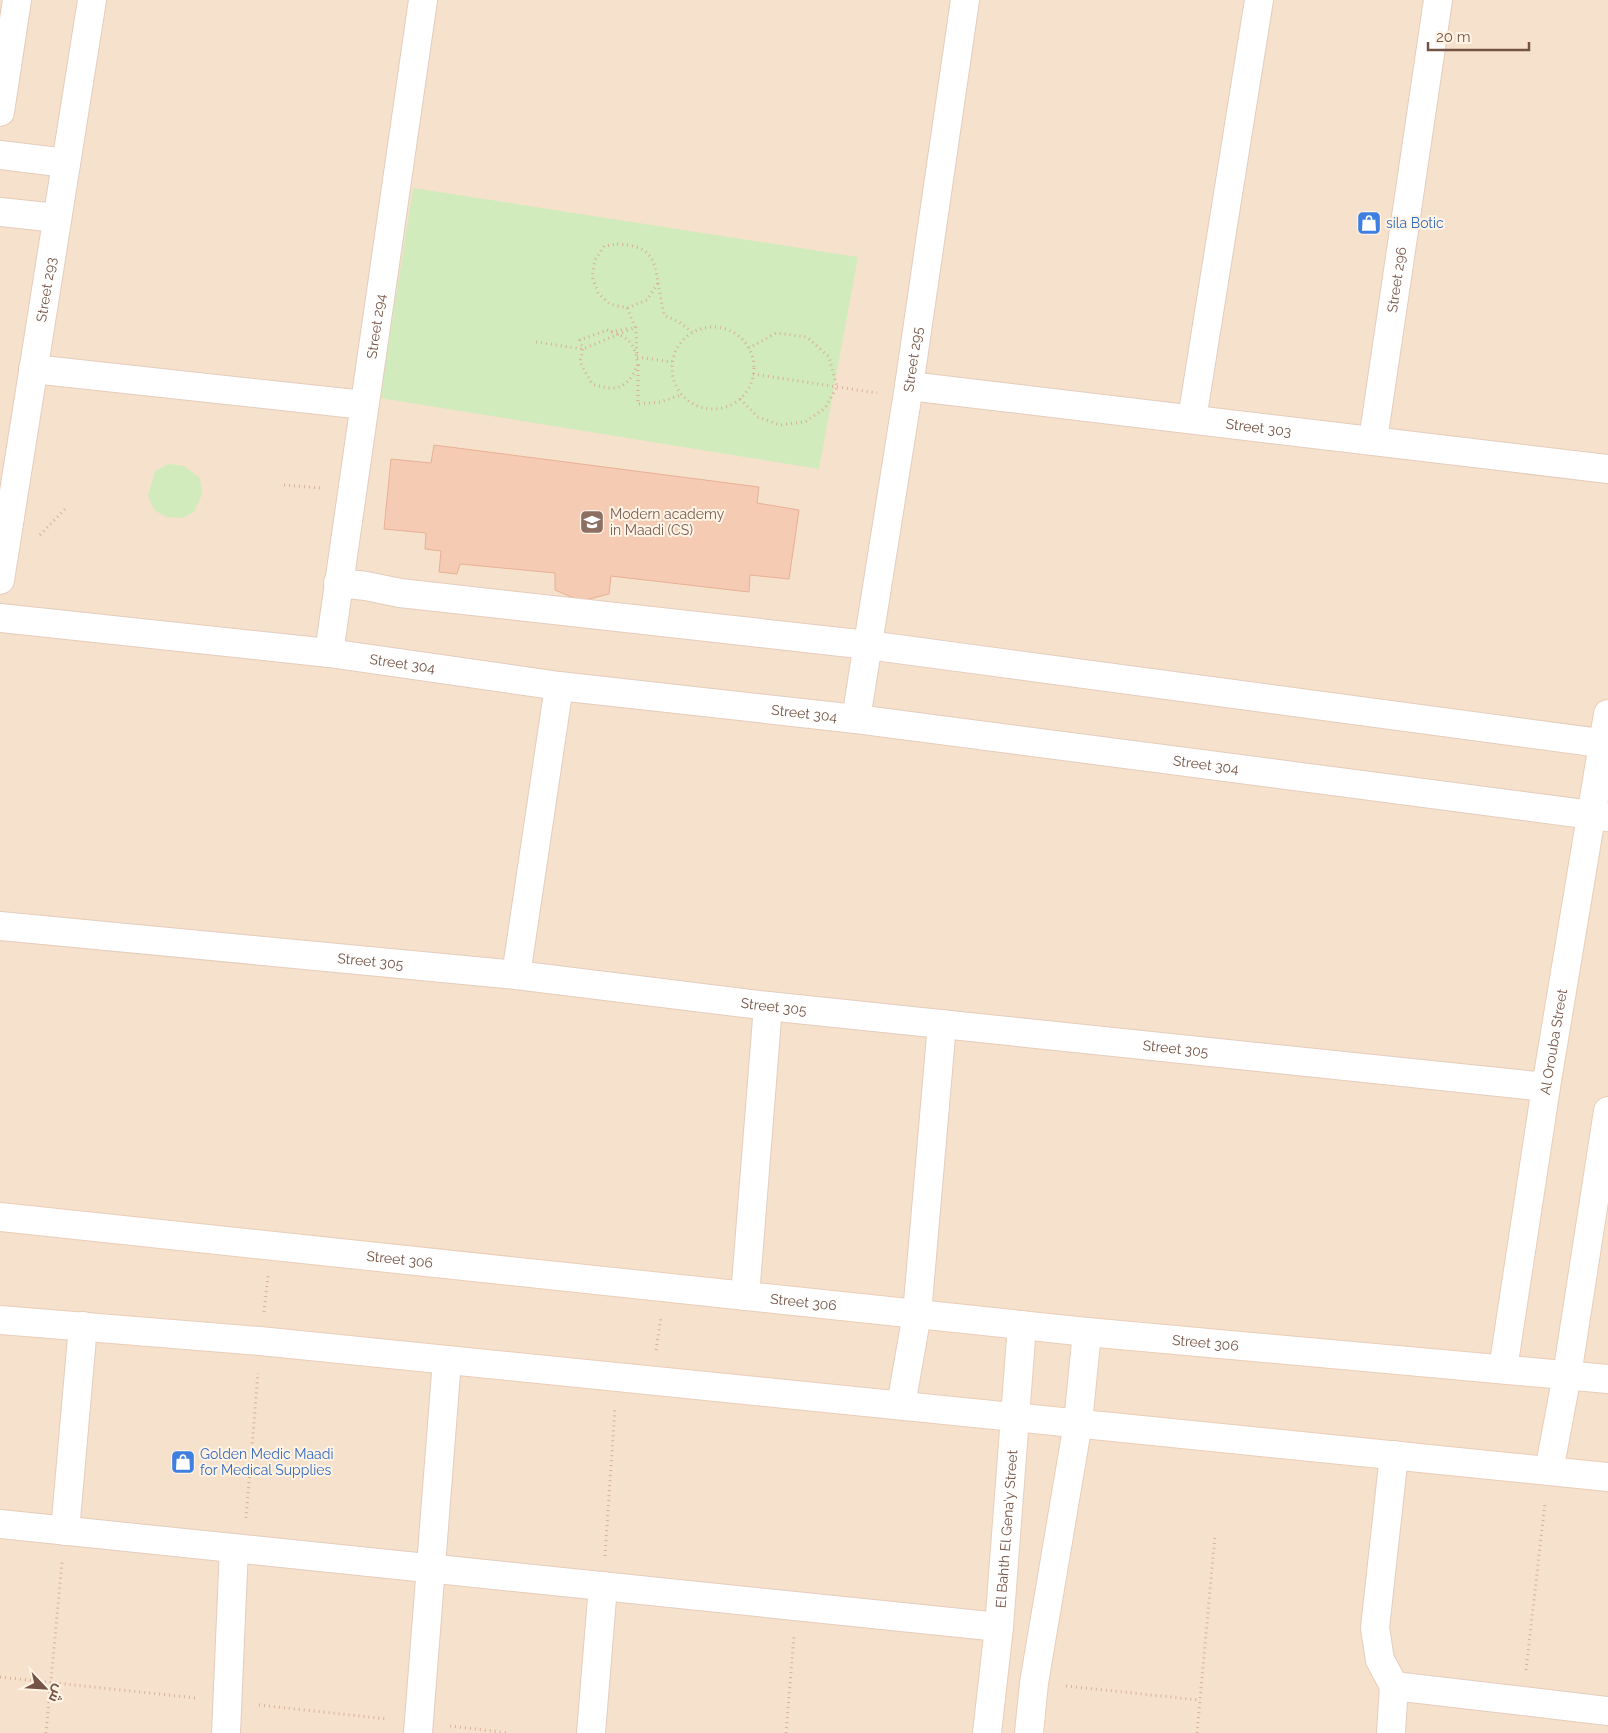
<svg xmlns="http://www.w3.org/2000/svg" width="1608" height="1733" font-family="Raleway,Cairo,sans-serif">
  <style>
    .residential { fill: #f6e1cc }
    .green { fill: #d1ebbc }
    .building { fill: #f5cbb4; stroke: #e8b193 }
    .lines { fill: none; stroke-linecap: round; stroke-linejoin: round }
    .street-casing { stroke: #e4cdbd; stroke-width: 30 }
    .secondary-casing { stroke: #e9ceb9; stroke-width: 30 }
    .path { stroke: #d9af98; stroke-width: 3; stroke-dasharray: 1 4; stroke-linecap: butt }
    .street { stroke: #fff; stroke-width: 28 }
    .secondary { stroke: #fff; stroke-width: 28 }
    .labels { text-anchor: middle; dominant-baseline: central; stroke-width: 4; stroke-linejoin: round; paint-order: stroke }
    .shop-label { font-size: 14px; fill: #366cbe; stroke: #fff4e6; text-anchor: start }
    .street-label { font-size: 14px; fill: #755445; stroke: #fff4e6 }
    .education-label { font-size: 14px; fill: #785e54; stroke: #fff4e6; text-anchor: start }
  </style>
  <rect width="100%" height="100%" fill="#fef0de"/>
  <rect class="residential" x="0" y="0" width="1608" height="1733"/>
  <g class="green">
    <path d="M413,188L858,257L819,469L380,398Z"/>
    <path d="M169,464L184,466L200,478L202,494L194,512L183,518L166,517L154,510L148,496L155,471Z"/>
  </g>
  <path class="building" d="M434,445L759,487L757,503L799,510L789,579L750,575L749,592L611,576L609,594L581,601L555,590V573L460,564L457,574L439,572L441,551L425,549L426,533L384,529L391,459L431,463Z"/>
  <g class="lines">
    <defs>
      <g id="street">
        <path d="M0,112L17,0"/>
        <path d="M0,155L66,163"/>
        <path d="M0,212L57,218"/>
        <path d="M33,369L364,405"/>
        <path id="s1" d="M909,386L1608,469"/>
        <path d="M1192,419L1259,0"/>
        <path id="s2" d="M1373,440L1438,0"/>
        <path id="s3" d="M0,580L92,0"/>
        <path d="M338,583L366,586L400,593L868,645L1608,744"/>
        <path id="s4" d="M0,618L329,653L559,686L856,719L1608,817"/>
        <path id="s5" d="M329,653L423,0"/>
        <path id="s6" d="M856,719L909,386L965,0"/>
        <path id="s7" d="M0,926L516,975L768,1006L1546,1087"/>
        <path d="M516,975L559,686"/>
        <path d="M745,1296L768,1006"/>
        <path d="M901,1405L917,1314L942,1024"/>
        <path d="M1394,1455L1375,1628L1380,1660L1394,1686"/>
        <path d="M0,1524L999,1627"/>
        <path d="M65,1531L83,1326"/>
        <path d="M1394,1686L1608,1711"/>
        <path d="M226,1733L234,1548"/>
        <path d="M418,1733L447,1360"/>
        <path d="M591,1733L603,1586"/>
        <path d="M1391,1733L1394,1686"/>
      </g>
      <g id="secondary">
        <path id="s8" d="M0,1217L1087,1332L1608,1379"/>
        <path d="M0,1320L260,1341L1608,1477"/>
        <path id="s9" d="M1503,1369L1546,1087L1608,714"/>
        <path d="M1549,1471L1567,1375L1608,1111"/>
        <path id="s10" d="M987,1733L999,1627L1022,1325"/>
        <path d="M1029,1733L1034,1683L1078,1423L1087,1332"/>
      </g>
    </defs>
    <use href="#street" class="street-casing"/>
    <use href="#secondary" class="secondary-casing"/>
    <g class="path">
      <path d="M617,244C648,246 654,254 658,283L647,300L627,308L610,304L598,293L592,276L595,260L604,246Z"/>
      <path d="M658,283L664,315L679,322L692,332"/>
      <path d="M627,308L635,327"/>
      <circle cx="713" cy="368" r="41"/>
      <path d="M607,330C629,338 634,341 638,365C626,389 618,392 592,384L580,362L583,349L580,340Z"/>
      <path d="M611,332L629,328"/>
      <path d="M536,342L583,349L636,327L637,357L672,362"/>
      <path d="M638,365V404L660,402L681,395"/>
      <path d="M753,374L877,393"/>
      <path d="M740,399L758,417L780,425L805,422L825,408L837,387L829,357L807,337L776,333L749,348"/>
      <path d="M284,485L321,488"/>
      <path d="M40,535L66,508"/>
      <path d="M264,1312L268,1276"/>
      <path d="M656,1350L661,1317"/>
      <path d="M246,1518L258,1373"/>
      <path d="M605,1556L615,1407"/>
      <path d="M1526,1670L1545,1503"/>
      <path d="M0,1677L196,1698"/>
      <path d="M1066,1686L1199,1700"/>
      <path d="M259,1705L387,1719"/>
      <path d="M450,1726L509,1733"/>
      <path d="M46,1733L62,1562"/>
      <path d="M786,1733L794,1636"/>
      <path d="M1197,1733L1215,1535"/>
    </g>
    <use href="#street" class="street"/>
    <use href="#secondary" class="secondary"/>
  </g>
  <defs>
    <symbol id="shop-square" viewBox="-11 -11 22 22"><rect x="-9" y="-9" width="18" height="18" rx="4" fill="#3f7fe0" stroke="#fff4e6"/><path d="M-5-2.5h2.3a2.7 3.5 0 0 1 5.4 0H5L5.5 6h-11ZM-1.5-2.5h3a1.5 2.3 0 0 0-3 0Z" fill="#fff"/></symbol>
    <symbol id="university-square" viewBox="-11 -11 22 22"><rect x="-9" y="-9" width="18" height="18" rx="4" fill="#8d6e63" stroke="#fff4e6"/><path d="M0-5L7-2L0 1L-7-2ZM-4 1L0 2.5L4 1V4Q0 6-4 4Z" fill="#fff"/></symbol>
  </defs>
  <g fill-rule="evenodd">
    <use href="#shop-square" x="1355" y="209" width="28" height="28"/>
    <use href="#university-square" x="578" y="508" width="28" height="28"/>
    <use href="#shop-square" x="169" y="1448" width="28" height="28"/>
  </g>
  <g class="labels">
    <g class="shop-label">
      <text x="1386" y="223">sila Botic</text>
      <text x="200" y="1454">Golden Medic Maadi<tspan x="200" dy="16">for Medical Supplies</tspan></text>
    </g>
    <g class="street-label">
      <text stroke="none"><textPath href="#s2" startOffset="162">Street 296</textPath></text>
      <text stroke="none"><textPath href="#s3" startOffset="294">Street 293</textPath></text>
      <text stroke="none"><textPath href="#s5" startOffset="330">Street 294</textPath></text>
      <text stroke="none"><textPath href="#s6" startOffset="364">Street 295</textPath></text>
      <text stroke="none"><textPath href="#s1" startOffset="352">Street 303</textPath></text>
      <text stroke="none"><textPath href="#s4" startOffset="405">Street 304</textPath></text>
      <text stroke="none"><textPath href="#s4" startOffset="810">Street 304</textPath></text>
      <text stroke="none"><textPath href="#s4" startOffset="1215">Street 304</textPath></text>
      <text stroke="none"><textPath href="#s7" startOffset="372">Street 305</textPath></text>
      <text stroke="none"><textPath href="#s7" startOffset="778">Street 305</textPath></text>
      <text stroke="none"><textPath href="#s9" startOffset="331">Al Orouba Street</textPath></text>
      <text stroke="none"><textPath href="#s7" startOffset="1182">Street 305</textPath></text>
      <text stroke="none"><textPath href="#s8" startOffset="402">Street 306</textPath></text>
      <text stroke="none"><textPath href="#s8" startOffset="808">Street 306</textPath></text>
      <text stroke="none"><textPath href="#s8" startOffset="1212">Street 306</textPath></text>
      <text stroke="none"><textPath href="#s10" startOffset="205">El Bahth El Gena'y Street</textPath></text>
    </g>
    <g class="education-label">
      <text x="610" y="514">Modern academy<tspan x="610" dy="16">in Maadi (CS)</tspan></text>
    </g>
  </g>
  <g transform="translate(45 1688) rotate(115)" stroke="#fff4e6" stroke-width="4" paint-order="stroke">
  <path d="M0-4L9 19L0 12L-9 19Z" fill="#755445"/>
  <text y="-8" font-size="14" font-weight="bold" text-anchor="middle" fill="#755445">ش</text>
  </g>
  <path d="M1428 42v8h101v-8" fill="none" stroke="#755445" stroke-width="2.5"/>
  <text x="1436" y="42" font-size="15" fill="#755445" stroke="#fff4e6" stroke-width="4" paint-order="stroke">20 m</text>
</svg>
